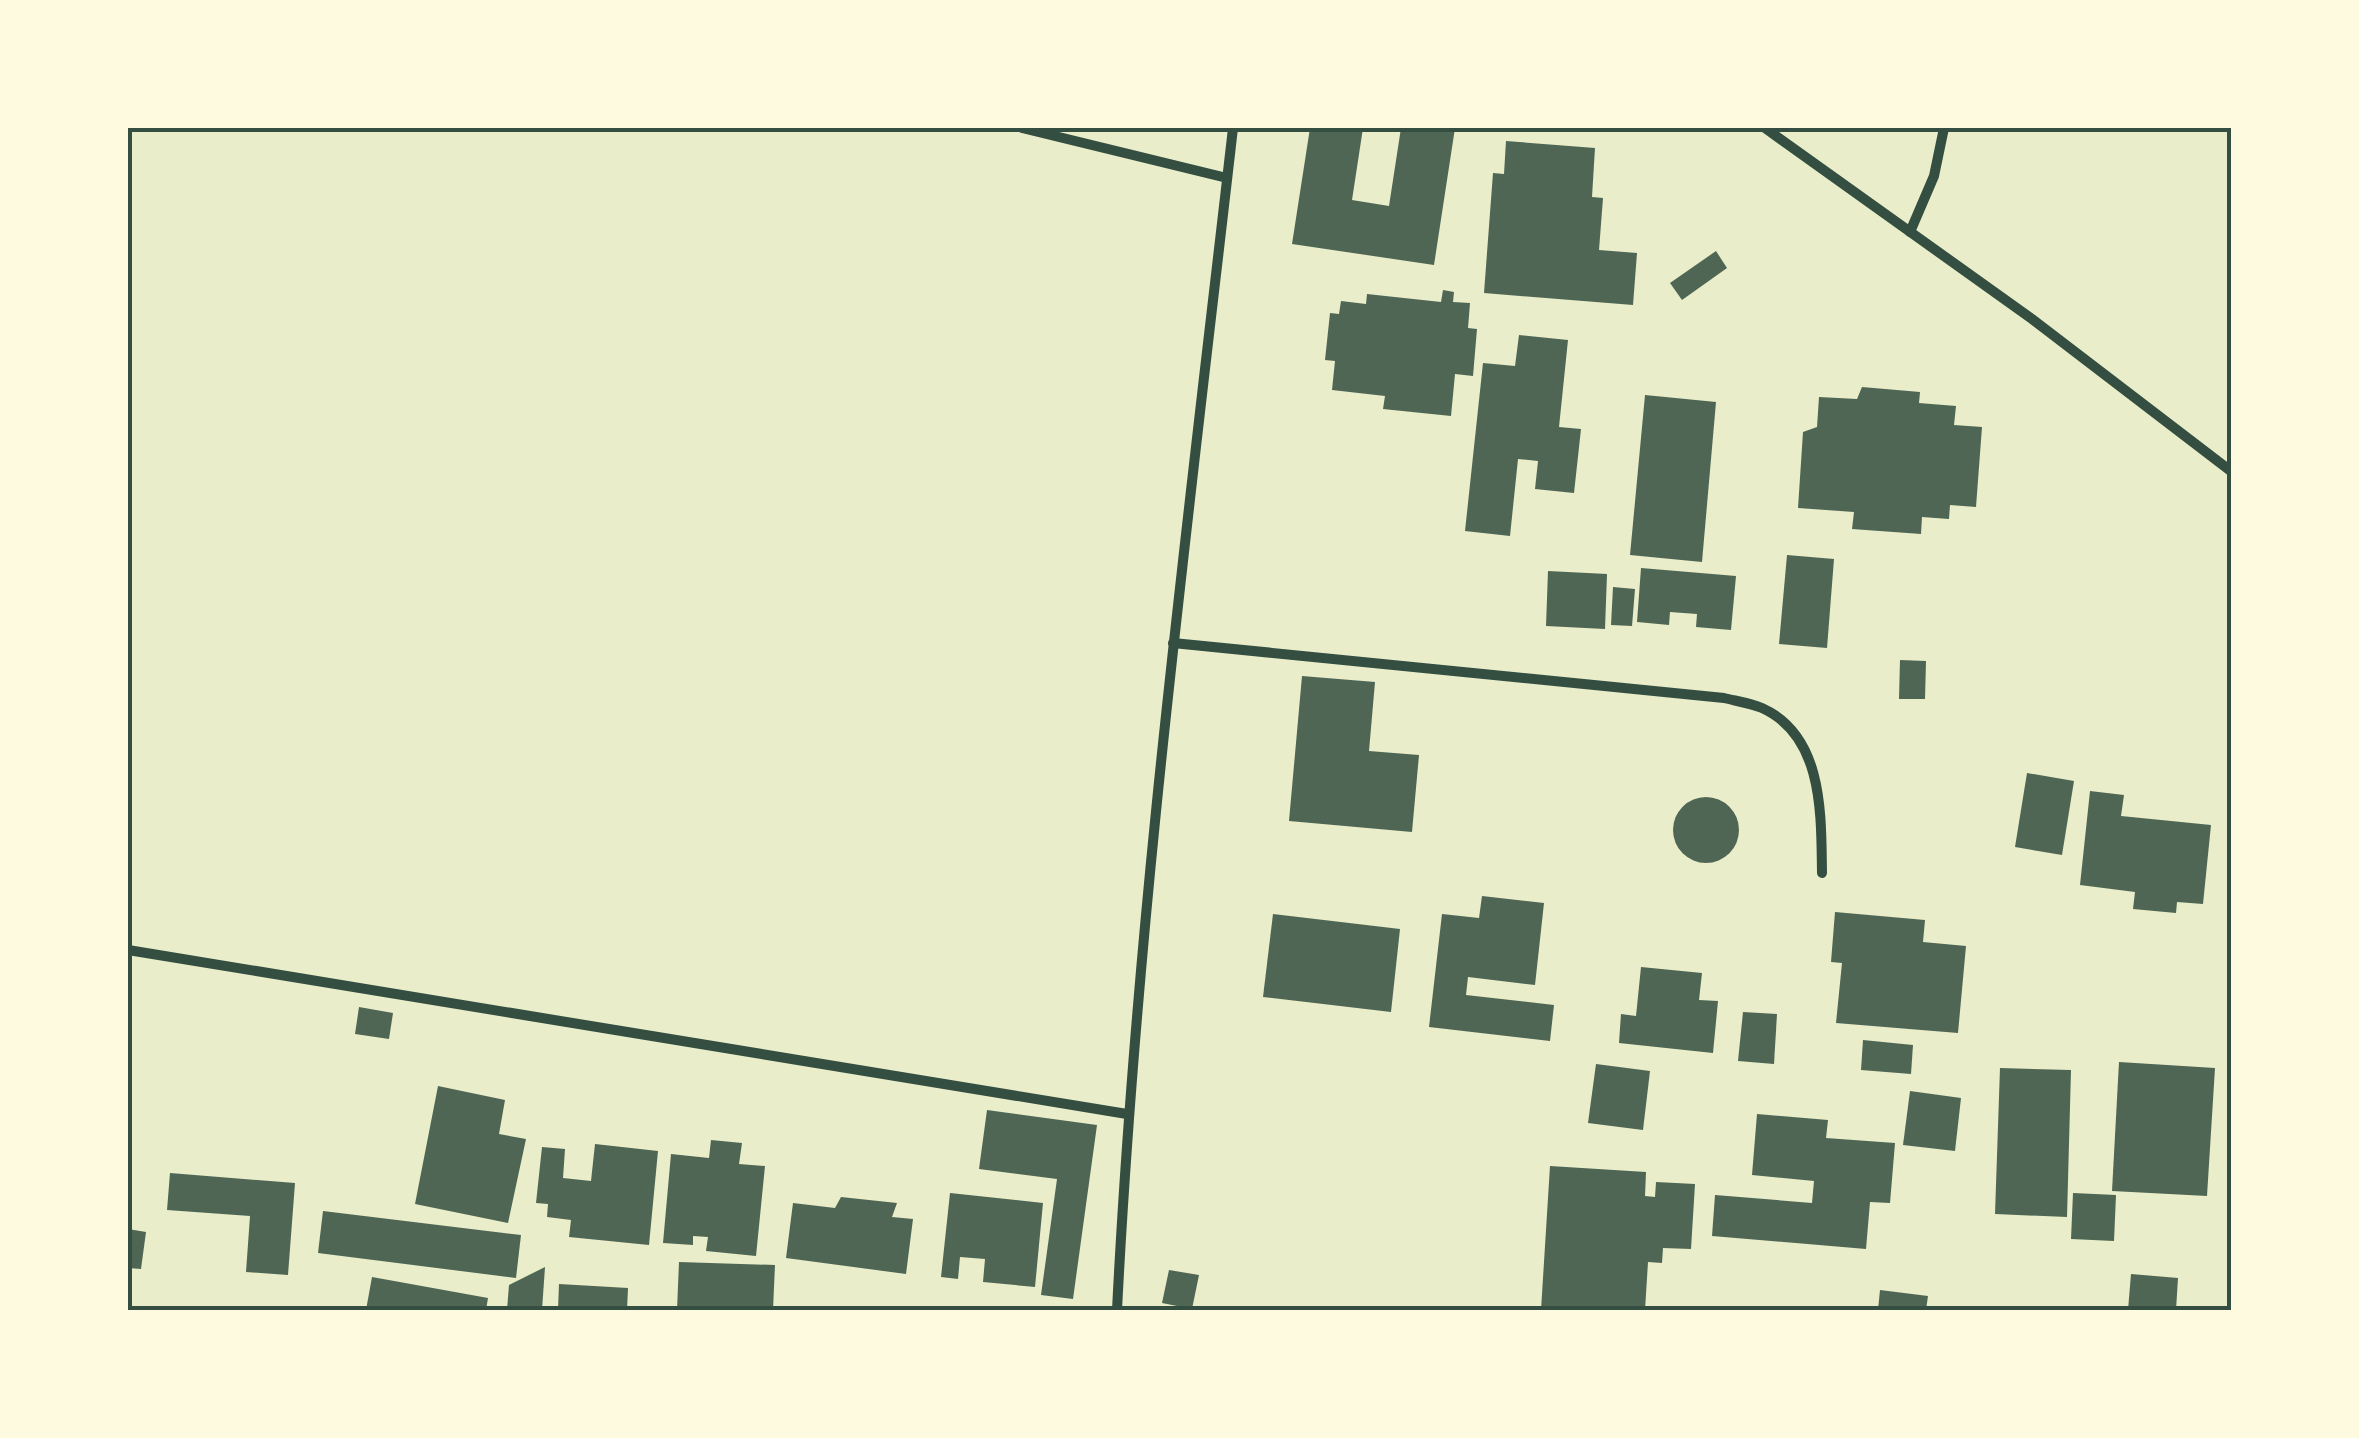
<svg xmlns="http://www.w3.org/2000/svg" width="2359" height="1438" font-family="'Open Sans',sans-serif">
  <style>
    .building { fill: #4f6655 }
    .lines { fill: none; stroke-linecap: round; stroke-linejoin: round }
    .minor { stroke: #344e41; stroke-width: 10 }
    .neatline { fill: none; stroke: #344e41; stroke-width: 4 }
  </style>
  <rect width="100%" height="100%" fill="#e9edc9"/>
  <g class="building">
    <path d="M1310,128H1363L1352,200L1389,206L1401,128H1455L1434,265L1292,244Z"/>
    <path d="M1506,141L1595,148L1592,197L1603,198L1599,250L1637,253L1633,305L1484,293L1493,173L1504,174Z"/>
    <path d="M1716,251L1727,268L1682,300L1670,283Z"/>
    <path d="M1443,290L1454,292L1453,302L1470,303L1468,328L1477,329L1473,376L1455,374L1451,416L1383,409L1385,396L1332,390L1335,361L1325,360L1330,313L1339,314L1341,301L1366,304L1367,294L1441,302Z"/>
    <path d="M1519,335L1568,340L1559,427L1581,429L1574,493L1535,489L1538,461L1518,459L1510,536L1465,531L1483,363L1515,366Z"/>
    <path d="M1862,387L1920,392L1919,403L1956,406L1954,425L1982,427L1976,507L1950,505L1949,519L1922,517L1921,534L1852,529L1854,512L1798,508L1803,432L1817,427L1819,397L1857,399Z"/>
    <path d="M1645,395L1716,402L1702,562L1630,555Z"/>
    <path d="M1787,555L1834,559L1827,648L1779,644Z"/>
    <path d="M1641,568L1736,576L1731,630L1696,627L1697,614L1670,612L1669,625L1637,622Z"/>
    <path d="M1548,571L1607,574L1605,629L1546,626Z"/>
    <path d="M1613,587L1635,589L1632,626L1611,625Z"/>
    <path d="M1900,660L1926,661L1925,699H1899Z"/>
    <path d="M1302,676L1375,682L1369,751L1419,755L1412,832L1289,821Z"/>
    <path d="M2027,773L2074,781L2062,855L2015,847Z"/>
    <path d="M2090,791L2124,795L2121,816L2211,825L2203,904L2177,902L2176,913L2133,909L2135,892L2080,885Z"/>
    <circle cx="1706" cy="830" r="33"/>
    <path d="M1482,896L1544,903L1535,985L1468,977L1466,995L1554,1005L1550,1041L1429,1027L1442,914L1479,918Z"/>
    <path d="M1835,912L1925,920L1923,942L1966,946L1958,1033L1836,1023L1842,963L1831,962Z"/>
    <path d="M1273,914L1400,929L1391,1012L1263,997Z"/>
    <path d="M1641,967L1702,973L1699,1000L1718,1001L1713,1053L1619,1043L1621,1014L1636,1016Z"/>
    <path d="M359,1007L393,1013L389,1039L355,1034Z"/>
    <path d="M1743,1012L1777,1014L1774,1064L1738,1061Z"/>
    <path d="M1863,1040L1913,1045L1911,1074L1861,1070Z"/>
    <path d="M2119,1062L2215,1068L2207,1196L2112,1191Z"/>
    <path d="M1596,1064L1650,1071L1643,1130L1588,1123Z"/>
    <path d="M2000,1068L2071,1070L2067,1217L1995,1214Z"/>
    <path d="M438,1086L505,1100L499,1134L526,1139L508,1223L415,1204Z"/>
    <path d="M1910,1091L1961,1098L1955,1151L1903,1145Z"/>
    <path d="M987,1110L1097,1125L1073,1299L1041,1295L1057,1179L979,1169Z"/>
    <path d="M1757,1114L1828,1120L1826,1138L1895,1143L1890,1203L1870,1202L1866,1249L1712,1236L1715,1195L1812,1203L1814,1181L1752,1175Z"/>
    <path d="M711,1140L742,1143L739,1164L765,1166L756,1256L706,1251L708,1237L693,1236V1245L663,1243L671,1154L709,1158Z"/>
    <path d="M595,1144L658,1151L649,1245L569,1237L571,1220L547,1217L548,1204L536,1203L542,1147L565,1149L563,1178L591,1181Z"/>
    <path d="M1550,1166L1646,1172L1645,1196L1655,1197L1656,1182L1695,1184L1691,1249L1663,1248L1662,1263L1648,1262L1645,1310H1541Z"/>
    <path d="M170,1173L295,1183L288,1275L246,1272L250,1216L167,1210Z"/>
    <path d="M950,1193L1043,1203L1035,1287L983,1282L985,1259L960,1257L958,1279L941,1277Z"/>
    <path d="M2073,1193L2116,1195L2114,1241L2071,1239Z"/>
    <path d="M841,1197L897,1203L892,1217L913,1219L906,1274L786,1258L793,1203L835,1208Z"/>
    <path d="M323,1211L521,1235L516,1278L318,1253Z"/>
    <path d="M128,1229L146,1232L141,1269L128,1268Z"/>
    <path d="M679,1262L775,1265L773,1310H677Z"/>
    <path d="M545,1267L542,1310H507L509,1285Z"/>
    <path d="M1169,1270L1199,1275L1192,1309L1162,1303Z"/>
    <path d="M2131,1274L2178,1278L2176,1310H2128Z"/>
    <path d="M372,1277L488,1298L486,1310H366Z"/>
    <path d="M559,1284L628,1288L627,1310H558Z"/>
    <path d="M1880,1290L1928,1296L1926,1310H1878Z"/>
  </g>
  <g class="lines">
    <g class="minor">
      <path d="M1022,128L1227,178"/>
      <path d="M1765,128L2032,319L2232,472"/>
      <path d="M1910,232L1934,176L1944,128"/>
      <path d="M1173,643L1724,698C1736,701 1750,703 1762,708C1824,736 1821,815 1822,873"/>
      <path d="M128,950L1127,1114"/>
      <path d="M1117,1310C1137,915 1188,521 1233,128"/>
    </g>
  </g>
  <rect width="2359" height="1438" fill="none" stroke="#fefae0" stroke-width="260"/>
  <rect x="130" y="130" width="2099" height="1178" class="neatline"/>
</svg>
